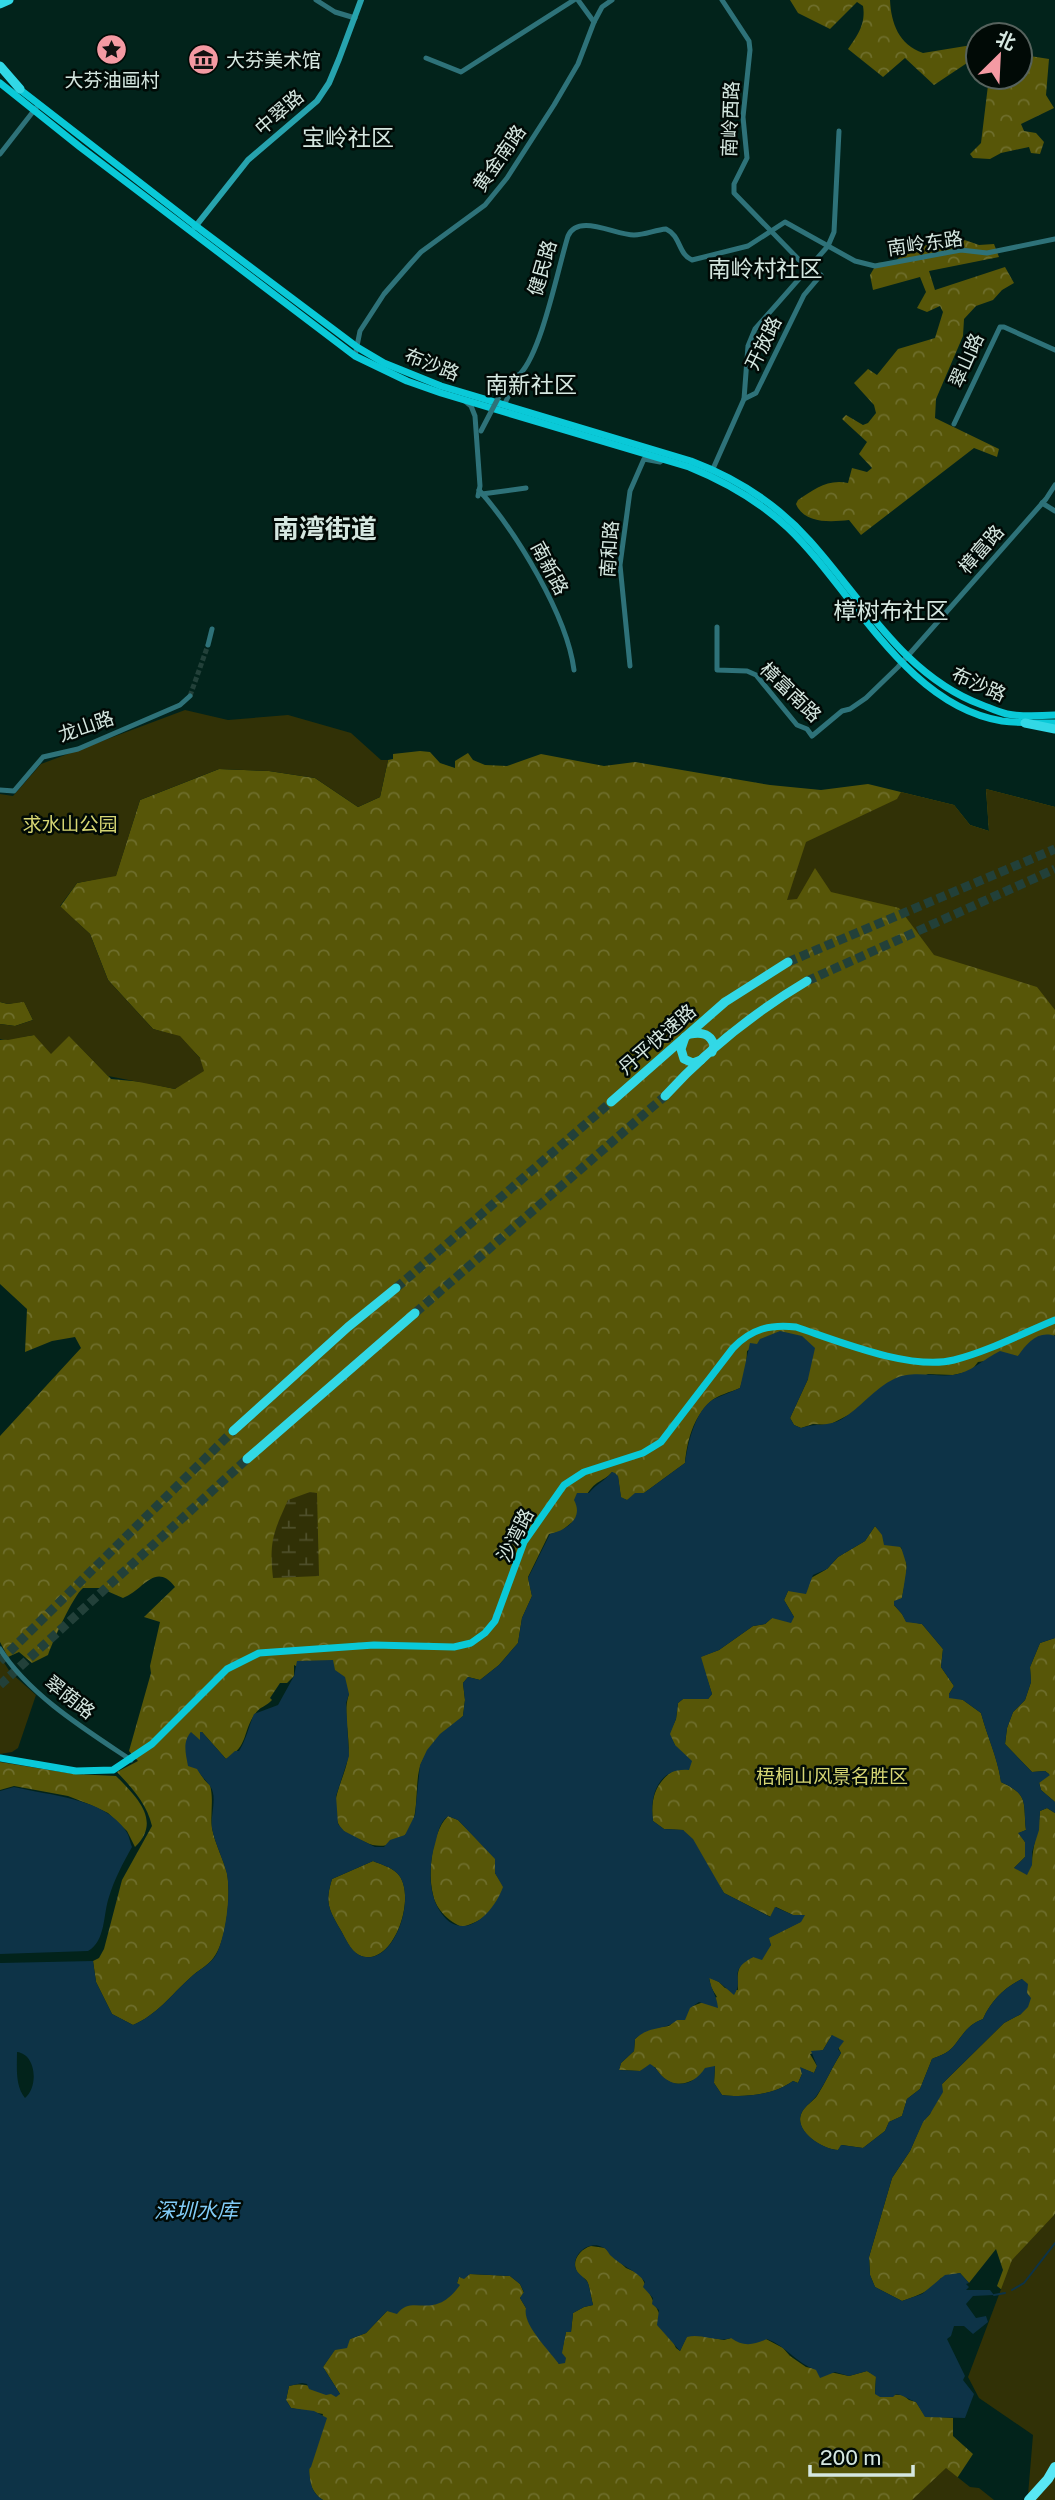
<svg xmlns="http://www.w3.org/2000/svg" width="1055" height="2500" font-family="'Public Sans','Noto Sans SC',sans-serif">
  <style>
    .forest { fill: url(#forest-crowns) }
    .wetland { fill: url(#wetland-marsh) }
    .green { fill: #313106 }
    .water { fill: #0d3347; fill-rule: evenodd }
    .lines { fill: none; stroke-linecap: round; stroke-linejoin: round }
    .stream { stroke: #0d3347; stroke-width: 2 }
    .tertiary-tunnel { stroke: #224039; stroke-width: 5; stroke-dasharray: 5 2.5; stroke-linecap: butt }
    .trunk-tunnel { stroke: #224039; stroke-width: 9; stroke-dasharray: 9 4.5; stroke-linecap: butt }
    .tertiary { stroke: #2e7279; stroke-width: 5 }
    .secondary { stroke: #27a3ae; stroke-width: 6 }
    .primary { stroke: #0ac9d8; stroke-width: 7 }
    .trunk { stroke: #32d8e6; stroke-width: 9 }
    .motorway { stroke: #59e7f5; stroke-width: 10 }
    .tertiary-bridge { stroke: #2e7279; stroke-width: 5 }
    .labels { text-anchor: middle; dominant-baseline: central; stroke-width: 5; stroke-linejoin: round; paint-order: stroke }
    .poi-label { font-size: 19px; fill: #d5e7e0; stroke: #010a06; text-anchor: start }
    .street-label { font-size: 19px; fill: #d5e7e0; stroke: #010a06 }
    .park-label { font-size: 19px; fill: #d6d673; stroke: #010a06 }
    .water-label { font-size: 21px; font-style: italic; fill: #81ccf8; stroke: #010a06 }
    .quarter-label { font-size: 23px; fill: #d5e7e0; stroke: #010a06 }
    .district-label { font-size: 26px; font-weight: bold; fill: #d5e7e0; stroke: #010a06 }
  </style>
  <defs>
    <pattern id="forest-crowns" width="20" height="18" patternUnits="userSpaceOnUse" patternTransform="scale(1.75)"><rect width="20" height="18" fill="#575608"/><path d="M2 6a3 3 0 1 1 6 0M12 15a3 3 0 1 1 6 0" fill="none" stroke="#6e6e2c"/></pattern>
    <pattern id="wetland-marsh" width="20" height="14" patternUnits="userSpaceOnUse" patternTransform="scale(1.75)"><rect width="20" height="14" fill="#313106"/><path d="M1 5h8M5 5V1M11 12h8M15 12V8" fill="none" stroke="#4e4f2a"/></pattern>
  </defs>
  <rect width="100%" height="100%" fill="#02231b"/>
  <g class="forest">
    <path d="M790,0H890C891,23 899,45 923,53L978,44V58L973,59L934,85L905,58L883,77L848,49C858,35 866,23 863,6L857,2L830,29L798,13Z"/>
    <path d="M1029,50L1030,56L1049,59L1046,95L1054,108L1021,124L1024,131L1036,133L1044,142L1040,154L1031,153L1029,147L1001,153L990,159L973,158L970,154L981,143L989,77H1020V51Z"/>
    <path d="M959,238L979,245L994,244L999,257L929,271L935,290L1005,267L1014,283L1002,290L993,300L976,306L964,319L963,336L936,399L935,418L999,449L997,457L974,448L861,535L849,520C831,522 804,524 796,504L798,500C815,489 827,479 848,483L852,468L867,472L872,468L859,454L867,442L842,419L846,415L863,425L868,423L876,413L874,405L854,383L868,369L877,375L898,349L935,338L943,312L940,306L927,312L917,308L926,292L920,277L873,290L870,275L877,263L896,261C908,246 940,243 959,238Z"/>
    <path d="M420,751L430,752L440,763L455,768V761L468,753L473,760L485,765L507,766L541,754L604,766L635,762L770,785L821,790L868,784L954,805L970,825L989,831L986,789L1055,807V1335L1018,1356L978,1362L971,1371L953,1375L928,1374L829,1425L813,1424L801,1428L794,1425L790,1418L808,1379L758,1344L747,1351L746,1368L740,1388C731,1392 717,1395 710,1402C693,1418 687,1441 685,1463L644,1493L627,1500L621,1498L618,1477L612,1472C607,1478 603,1479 597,1483C587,1490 579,1507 576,1519L560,1532L549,1534L528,1577L532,1596L522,1618L518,1643L499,1665L480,1680L468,1677L463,1683L465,1700L463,1716C446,1732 432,1740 421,1764C413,1783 422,1821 404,1836C392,1846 379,1849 365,1842C357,1838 343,1834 339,1825C327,1803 345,1779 348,1757C351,1737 342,1714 349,1694L294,1665V1676L287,1683H280L270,1698L272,1700C267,1706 259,1707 255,1714C242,1732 249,1746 226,1759L202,1732L200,1741L191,1733C194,1751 194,1773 210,1785C214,1800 210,1813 212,1828C215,1844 223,1858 227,1873C231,1894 227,1940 214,1957C208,1966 198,1970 190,1978C171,1995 157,2015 133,2025L112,2014L96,1982L93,1961L99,1958L104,1949L122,1880L152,1826C147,1804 132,1788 117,1772L138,1761L129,1751L151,1673L150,1666L160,1622L144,1617L175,1587C155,1561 143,1591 123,1598L100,1588H83C73,1596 53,1641 48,1655L32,1663L19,1652L8,1657L0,1642V1436L81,1348L75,1337L52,1341L25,1352L27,1309L0,1284V1040L34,1035H69L111,1079L143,1082L175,1089L200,1058L180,1037L153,1029L108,980L90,934L60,907L77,883L116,875L140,800L219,769L269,771L315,778L358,807L380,797L388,760L393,759V754Z"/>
    <path d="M24,1001L33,1020L15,1026L0,1024V1002L8,1004Z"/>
    <path d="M875,1526C883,1537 896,1540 901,1548C911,1562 905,1582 902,1598L894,1605L902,1614L906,1621L922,1624L943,1649L941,1667L954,1686L949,1694L963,1700L981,1713C987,1736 998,1758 1001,1782C1029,1795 1023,1801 1026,1830L1019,1833L1025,1842V1857L1014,1868L1032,1865C1032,1846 1039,1830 1040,1811L1047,1808L1055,1813V2214L1002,2290L997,2286L1003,2270L996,2249L969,2283L960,2273L941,2278C931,2291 917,2296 902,2301L875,2287L870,2275L869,2257L892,2178L910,2151L923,2121L930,2114L941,2085L1004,2023L1021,2014L1027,1993L1022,1979C1004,1988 991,2001 983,2019C967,2025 963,2035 953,2047C948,2053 939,2056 932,2059L920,2089L907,2099L902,2116L889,2122L885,2131L863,2148L842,2145L838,2150C823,2150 792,2131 802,2112C805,2106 813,2101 817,2096C826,2082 832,2067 841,2053L832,2035L823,2050L810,2054L817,2066L814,2073L801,2068L802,2074L798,2083L793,2081C774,2095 744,2098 722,2095L714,2083L715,2066C694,2082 672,2096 655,2067L640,2071L619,2070L621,2063L634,2051L635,2039L646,2029L669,2026L690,2007L717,1997L711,1987L709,1977L719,1982L725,1988L738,1990C736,1966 740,1959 764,1954L771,1945L768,1938L800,1922L804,1915H793L776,1907L771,1917L724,1893L683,1830L664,1829L653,1821C650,1798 656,1781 676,1769L675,1745L669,1734L676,1719L678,1703L683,1699H708L712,1694L700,1657L719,1650L753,1626L765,1624L772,1618L794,1617L784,1600L788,1591L827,1569L838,1557L865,1541Z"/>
    <path d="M1055,1638V1802L1041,1790L1039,1782L1049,1774L1045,1771L1032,1772L1005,1744L1007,1728L1013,1712L1025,1700L1031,1682L1030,1667L1040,1643Z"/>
    <path d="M0,1762L74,1774L116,1776C137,1797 162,1821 135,1847L127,1831L108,1813L91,1805L68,1796L14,1786L0,1790Z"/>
    <path d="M448,1816L458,1820L496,1859L495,1873L504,1887C494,1911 486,1920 462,1927C453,1923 446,1918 440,1910C424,1890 430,1833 448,1816Z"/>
    <path d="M373,1861C380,1864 391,1867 397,1873C419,1894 393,1971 359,1955C350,1951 345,1937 340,1929C328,1908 325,1902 332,1879Z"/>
    <path d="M591,2246L605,2248L626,2268L640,2274L676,2348L680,2351L687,2336H703L724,2340L731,2338L766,2339L783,2348L790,2356L806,2367L849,2376L867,2371L876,2376L875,2394L903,2395L909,2400L916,2402L925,2416L953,2418V2436L973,2454L944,2498L939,2500H323C295,2483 317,2438 323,2414L291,2408L286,2400L289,2386C312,2380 319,2394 340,2394L323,2367L335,2349L350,2339L366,2333L387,2311L413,2303L457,2283L459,2277L470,2274L510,2276L520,2284L524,2293L520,2298L559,2364L566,2332H571L573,2313L584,2307L593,2305C591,2298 590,2287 587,2281C585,2278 581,2277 578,2273C570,2262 580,2249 591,2246Z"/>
  </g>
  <path class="wetland" d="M310,1492L317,1493L319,1576L273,1578C269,1542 273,1533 288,1500Z"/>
  <g class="green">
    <path d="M185,710L228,720L288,715L351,733L381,760H388L380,797L358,807L315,778L269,771L219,769L140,800L116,876L77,883L60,906L90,934L108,980L153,1029L180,1036L200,1058L204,1071L175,1089L108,1076L69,1036L51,1054L34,1035L8,1040L0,1039V1024L15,1026L33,1020L24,1002L8,1004L0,1002V794L13,796L41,764Z"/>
    <path d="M986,789L1055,807V1010L1037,987L934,955L899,908L831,892L815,868L797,899L787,900L806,842L897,799L901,792L954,805L970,825L989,831Z"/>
    <path d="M0,1656L10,1672L36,1695L18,1748L12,1752L0,1754Z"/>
    <path d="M1055,2214V2500H1025L1028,2495L1033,2435L979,2398L968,2377L1012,2260Z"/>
    <path d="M946,2468L970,2487L979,2488L994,2500H912Z"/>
  </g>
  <g class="water">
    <path d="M780,1331L802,1336L815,1348L808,1379L790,1418L794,1425L801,1428C815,1423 829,1427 842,1419C860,1408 875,1388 894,1379C911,1370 934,1377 953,1375C970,1373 984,1359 1000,1351L1018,1356C1027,1343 1038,1330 1055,1336V1638L1040,1643L1030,1667L1031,1682L1025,1700L1013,1712L1007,1728L1005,1744L1032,1772L1045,1771L1050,1775L1039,1783L1041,1790L1055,1802V1813L1047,1808L1040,1811L1039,1830L1032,1852V1865L1027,1875L1014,1868L1025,1857V1842L1018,1833L1026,1830C1023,1801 1029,1795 1001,1782C998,1759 987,1736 981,1713L963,1700L949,1698V1694L954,1686L941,1667L943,1649L922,1624L906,1622L902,1614L894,1605V1601L902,1598L907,1566L901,1547L884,1545L882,1535L875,1526L865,1541L838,1557L827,1569L813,1575L806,1594L788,1591L784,1600L794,1617L791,1623L772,1618L765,1624L753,1626L719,1650L701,1657L712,1694L708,1699H683L678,1703L676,1719L670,1734L675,1745L692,1761L689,1770C659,1767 649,1795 653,1821L664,1829L683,1830L693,1839L724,1893L770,1917L775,1907L793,1915H805L801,1922L769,1938L771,1945L762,1960L753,1957C726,1972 745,1978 734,1995L719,1982L709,1978C711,1989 717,1996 718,2008L699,2002L690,2008L685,2020H677C663,2032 652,2024 635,2039L634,2051L621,2063L619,2070L640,2071L650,2064C656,2067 657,2071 662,2076C677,2090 695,2084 705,2068L715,2066L714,2083L722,2095C744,2098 774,2095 793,2081L798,2083L802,2074L800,2067L814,2073L817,2066L811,2051L823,2050L832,2035L844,2041L838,2049L841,2053C832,2067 826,2082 817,2095C813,2101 805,2106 802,2112C792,2130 823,2150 838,2150L841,2145L863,2148L885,2131L889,2122L902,2116L907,2099L920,2089L932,2059C939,2056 948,2053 953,2047C963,2035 967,2025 983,2019C991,2001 1004,1988 1022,1979L1028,1984L1027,1993L1031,1998L1028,2007L1021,2014L1004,2023L942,2084L943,2092L930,2114L923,2122L910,2151L892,2178L869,2257L870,2275L875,2287L902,2301L922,2294L945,2275L960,2273L969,2283L966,2284L969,2287L966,2290H990L994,2295L973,2296L966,2304L976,2318L986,2316L988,2322L973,2334L964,2326H954L951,2336L947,2339L965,2376L963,2380L974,2394L965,2418L925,2417L916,2402C909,2400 904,2395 896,2394L893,2397H880L875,2394L876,2377L867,2371L849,2376L835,2372L820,2378L816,2370C796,2363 786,2346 767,2339C754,2345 743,2347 731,2338C717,2343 702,2333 687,2337L680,2351L657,2325L659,2310L652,2304L653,2298L643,2287L645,2282C636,2270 621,2266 610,2255C607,2251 607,2249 602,2247C590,2241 574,2252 575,2266C576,2274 585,2277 588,2283C590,2290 591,2298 593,2305L584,2307L573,2313L571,2332H566L562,2353L566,2358L565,2363L559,2364C549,2350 522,2324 526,2308L520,2298L524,2292L520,2284L510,2276L470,2274L464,2279L459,2277L457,2283L460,2285C433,2323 413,2292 397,2314L387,2311L366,2333L350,2339L347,2348L335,2350L323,2367L340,2394L336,2397L331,2394L326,2395L309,2389L307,2384L302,2383L289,2386L286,2400L291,2408L314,2411L327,2418L311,2467L309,2469C310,2482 311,2493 323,2500H0V1963L93,1961L96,1982L112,2014L133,2025C157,2015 171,1995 190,1978C199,1969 211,1965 217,1953C226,1933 231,1895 227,1874C223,1858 215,1844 212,1828C210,1815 218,1797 210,1786C205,1779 201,1776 197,1769L188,1766C186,1754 182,1742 191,1732L200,1740V1732H202L226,1759L235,1751H239C246,1740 249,1726 254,1714L278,1705L294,1676L297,1661L333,1660L335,1670L345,1677L349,1694L346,1703L349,1756L336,1796L338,1824L344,1831L375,1847H384L390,1840L405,1835L415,1815L420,1765L427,1750L440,1734L463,1716L465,1700L463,1683L468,1677L480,1680L499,1665L518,1643L522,1618L532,1596L528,1578L550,1534C567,1530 584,1518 574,1500L577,1493H589C596,1484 605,1481 612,1472L615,1473L618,1476L621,1497L627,1500L635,1493H644L685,1463C688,1443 695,1410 714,1399C722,1395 732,1392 740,1388L750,1343L757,1344L760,1339ZM448,1816L458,1820L495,1859V1873L503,1887C493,1915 460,1947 438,1908C428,1890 429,1863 435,1844C438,1833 439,1823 448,1816ZM373,1861C380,1864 391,1867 397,1873C419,1895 393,1971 359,1955C350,1950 345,1937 340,1929C328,1908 325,1902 332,1879ZM17,2052C36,2054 39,2086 25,2098C15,2086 17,2067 17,2052Z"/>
    <path d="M14,1787C50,1796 103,1797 126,1831C129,1835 130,1842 132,1847C123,1863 114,1880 109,1897C103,1914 106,1941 88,1951L0,1954V1791Z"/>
  </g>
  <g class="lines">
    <g class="stream">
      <path d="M1012,2290L1024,2283L1055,2243"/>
      <path d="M994,2295L1005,2293"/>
    </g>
    <path class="tertiary-tunnel" d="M190,696L208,645"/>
    <g class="trunk-tunnel">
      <path d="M788,962L1055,849"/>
      <path d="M807,981L1055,869"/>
      <path d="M396,1288L611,1102"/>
      <path d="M415,1313L665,1096"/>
      <path d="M0,1661L233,1431"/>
      <path d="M0,1685L247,1459"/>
    </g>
    <g class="tertiary">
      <path d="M316,0L335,12L355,18"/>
      <path d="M578,0L594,22"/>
      <path d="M426,58L461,72L574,0"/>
      <path d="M0,154L39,104"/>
      <path d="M355,356L360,331L384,294L411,263L421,252L485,205L507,178L554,105L578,64L594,22L602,7L612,0"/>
      <path d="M506,383C510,379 516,377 520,374C542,351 558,268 568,236C578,213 615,235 634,235C645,235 655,230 666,229C681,236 678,254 692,260L748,246L785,222L855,261L875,266L961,250L987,253L1055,239"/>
      <path d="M744,399L748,346L755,329L828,246L834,232L839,131"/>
      <path d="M465,401L471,406L475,416L480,486L478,496"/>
      <path d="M504,405L519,375"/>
      <path d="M954,424L1000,327H1004L1055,350"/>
      <path d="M712,471L744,399L756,393L804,295L821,275L807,268L734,193V184L747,158L743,117L750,50L749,41L722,0"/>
      <path d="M479,490C516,532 567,615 574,670"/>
      <path d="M482,494L526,488"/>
      <path d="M1042,503L1055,511"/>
      <path d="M717,627V670L747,671L756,675L797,725L807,729L812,736L842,711L850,709L866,698L898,667L1046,499L1055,485"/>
      <path d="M208,645L212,629"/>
      <path d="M630,666L620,565L630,491L644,459L660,462L664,459"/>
      <path d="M0,790L14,791L43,757L78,749L180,705L190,696"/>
      <path d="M0,1649C29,1695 86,1730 131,1760"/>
    </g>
    <path class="secondary" d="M195,227L248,160L317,101L329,83L339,59L361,0"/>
    <g class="primary">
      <path d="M0,83L80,147L355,356L407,381L441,393L689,467C726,482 759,501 788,528C853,590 905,705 1002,721C1019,723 1037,723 1055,723"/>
      <path d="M18,88L196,226L357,347L384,363L441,386L691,461C736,478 777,504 810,541C863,600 904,676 982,705C990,708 998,712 1007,714C1022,717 1039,716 1055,715"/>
      <path d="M0,1758L76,1771L113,1770L152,1744L227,1669L259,1653L374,1645L454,1647L471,1643L485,1633L495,1621L524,1542L564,1485L584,1472L643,1453L661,1442L733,1348C751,1329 770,1324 796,1327C838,1341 911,1371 954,1360C987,1352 1023,1333 1055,1320"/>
    </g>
    <g class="trunk">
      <path d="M0,4L9,0"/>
      <path d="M0,66L20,89"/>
      <path d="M1025,723L1055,729"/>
      <path d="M690,1034C701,1032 710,1033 714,1045L712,1052"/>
      <path d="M685,1037L681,1049L684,1059L693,1063L701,1060"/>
      <path d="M665,1096C706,1051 755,1012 807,981"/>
      <path d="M611,1102L725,1002L788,962"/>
      <path d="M233,1431L348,1327L396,1288"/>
      <path d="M247,1459L415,1313"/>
    </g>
    <path class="motorway" d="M1029,2500L1048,2479L1055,2467"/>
    <path class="tertiary-bridge" d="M481,431L506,383"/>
  </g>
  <defs>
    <symbol id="sight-disc" viewBox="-11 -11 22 22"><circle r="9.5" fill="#f49aa3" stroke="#010a06"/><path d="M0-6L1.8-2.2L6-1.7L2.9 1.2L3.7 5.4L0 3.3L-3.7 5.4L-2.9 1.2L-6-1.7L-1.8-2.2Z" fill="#111"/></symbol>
    <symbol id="museum-disc" viewBox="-11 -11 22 22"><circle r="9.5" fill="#f49aa3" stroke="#010a06"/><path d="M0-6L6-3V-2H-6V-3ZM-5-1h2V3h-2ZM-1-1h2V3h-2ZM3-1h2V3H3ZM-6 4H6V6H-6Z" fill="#111"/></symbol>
  </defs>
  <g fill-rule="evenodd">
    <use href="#sight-disc" x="94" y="32" width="35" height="35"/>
    <use href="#museum-disc" x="186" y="42" width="35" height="35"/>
  </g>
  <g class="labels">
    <g class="poi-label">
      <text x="226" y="60">大芬美术馆</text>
      <text x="112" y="80" text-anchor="middle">大芬油画村</text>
    </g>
    <g class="street-label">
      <text transform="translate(279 112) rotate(-41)">中翠路</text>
      <text transform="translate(730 119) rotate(-88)">南岭西路</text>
      <text transform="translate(499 158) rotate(-55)">黄金南路</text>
      <text transform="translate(925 243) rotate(-8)">南岭东路</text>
      <text transform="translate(542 268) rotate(-74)">健民路</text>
      <text transform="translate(763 343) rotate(-64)">开放路</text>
      <text transform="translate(966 360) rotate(-66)">翠山路</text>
      <text transform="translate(432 364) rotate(21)">布沙路</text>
      <text transform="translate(609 549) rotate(-86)">南和路</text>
      <text transform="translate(981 549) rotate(-49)">樟富路</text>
      <text transform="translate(550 568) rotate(62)">南新路</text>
      <text transform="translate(979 684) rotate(24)">布沙路</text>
      <text transform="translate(791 692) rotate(44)">樟富南路</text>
      <text transform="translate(86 726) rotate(-19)">龙山路</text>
      <text transform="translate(657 1039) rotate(-41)">丹平快速路</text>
      <text transform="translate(515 1535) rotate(-63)">沙湾路</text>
      <text transform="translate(70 1697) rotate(38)">翠荫路</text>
    </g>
    <g class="park-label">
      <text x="70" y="824">求水山公园</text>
      <text x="832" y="1776">梧桐山风景名胜区</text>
    </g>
    <g class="water-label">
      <text x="196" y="2210">深圳水库</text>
    </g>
    <g class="quarter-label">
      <text x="348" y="137">宝岭社区</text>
      <text x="765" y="268">南岭村社区</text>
      <text x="531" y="384">南新社区</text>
      <text x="891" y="610">樟树布社区</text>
    </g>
    <g class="district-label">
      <text x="325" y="528">南湾街道</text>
    </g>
  </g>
  <g transform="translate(999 56) rotate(24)"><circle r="33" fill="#010a06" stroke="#56625d" stroke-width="2"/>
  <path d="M0-5L12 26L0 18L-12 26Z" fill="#f49aa3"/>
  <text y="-10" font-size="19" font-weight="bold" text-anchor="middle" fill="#d5e7e0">北</text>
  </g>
  <path d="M810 2465v10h103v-10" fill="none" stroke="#d5e7e0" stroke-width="3.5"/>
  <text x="820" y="2465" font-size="21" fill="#d5e7e0" stroke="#010a06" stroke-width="5" paint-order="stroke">200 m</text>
</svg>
